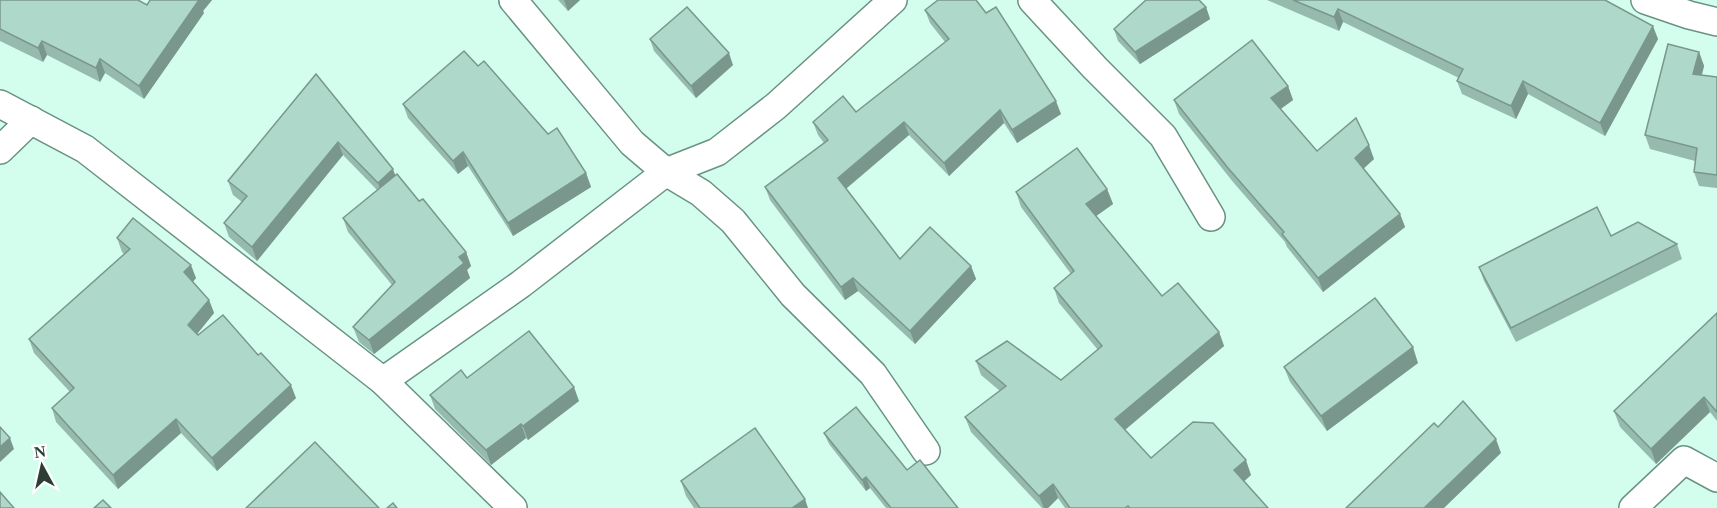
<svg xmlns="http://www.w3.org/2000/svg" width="1717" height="508" font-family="'Times New Roman',serif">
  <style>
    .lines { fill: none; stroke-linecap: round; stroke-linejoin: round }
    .street-casing { stroke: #6a9284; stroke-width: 30 }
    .street { stroke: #fff; stroke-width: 27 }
    .wall { fill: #96baad }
    .shaded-wall { fill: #7a978d }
    .building { fill: #aed8c9; stroke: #7a978d; stroke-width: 1.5 }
  </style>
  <rect width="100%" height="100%" fill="#d3feee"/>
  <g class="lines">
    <defs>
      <g id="street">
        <path d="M513,0L632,143L666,172L701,193L733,221L793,295L873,374L926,451"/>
        <path d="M1032,0L1095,68L1163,136L1211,217"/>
        <path d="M1645,0L1689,15L1717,22"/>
        <path d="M0,104L85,149L383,381L513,508"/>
        <path d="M0,150L31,120"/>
        <path d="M383,381L521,284L666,172L717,152L776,106L893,0"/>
        <path d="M1633,508L1684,460L1717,478"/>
      </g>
    </defs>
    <use href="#street" class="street-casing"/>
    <use href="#street" class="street"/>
  </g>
  <g class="wall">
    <path d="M0,0L147,5L150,0H212L203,11L204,13L144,99L105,73L100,82L47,55L43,62L0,41Z"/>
    <path d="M558,0H580L568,11Z"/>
    <path d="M1267,0H1605L1658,39L1605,136L1528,94L1516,119L1462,94L1457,81L1459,78L1343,22L1339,31Z"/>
    <path d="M1206,7L1210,19L1140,64L1118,41L1114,29Z"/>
    <path d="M925,10L1061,114L1017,143L1004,123L949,176L909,135L846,189L900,259L971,266L976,279L915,344L858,291L845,300L770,200L765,187L824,143L818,135L813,122L856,112L945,42L930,23Z"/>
    <path d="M650,39L733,65L696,98L654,51Z"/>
    <path d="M1699,52L1704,66L1702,75L1717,77V188L1699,186L1694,172L1695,161L1650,149L1645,135Z"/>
    <path d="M478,66L548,134L586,173L591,187L513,236L468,166L458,174L408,118L403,104Z"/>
    <path d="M316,74L395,175L466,252L471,266L467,270L470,278L374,354L359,342L353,327L392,285L348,232L343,218L377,190L343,155L257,261L229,237L224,223L242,202L233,195L228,181Z"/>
    <path d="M1288,86L1293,100L1281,109L1317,151L1374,159L1363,168L1400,214L1405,227L1323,292L1287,247L1285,242L1233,182L1179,114L1174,100Z"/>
    <path d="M1107,189L1113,204L1096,216L1162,296L1219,332L1224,346L1125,430L1151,458L1251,475L1244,481L1268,508H1065L1058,498L1048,508H1042L971,432L965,417L1000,391L981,375L976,361L1061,380L1098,350L1059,303L1054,288L1071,274L1021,207L1016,192Z"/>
    <path d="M1611,236L1677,244L1682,259L1516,342L1484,281L1479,267Z"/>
    <path d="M117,238L196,278L193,282L209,300L214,313L197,334L296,398L217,471L181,433L118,489L56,422L52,408L70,392L34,353L29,339L124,254L122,252Z"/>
    <path d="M1717,313V421L1710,412L1656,464L1620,427L1614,411Z"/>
    <path d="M1418,363L1327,431L1290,382L1284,367Z"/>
    <path d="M467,378L579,401L528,440L526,438L491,465L435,409L430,395Z"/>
    <path d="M824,433L907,470L958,508H886L870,488L866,491L829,444Z"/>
    <path d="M681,481L808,508H694L686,496Z"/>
  </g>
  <g class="shaded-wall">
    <path d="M198,0H212L203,11L204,13L144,99L139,86Z"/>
    <path d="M564,0H580L568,11Z"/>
    <path d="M1206,7L1210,19L1140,64L1135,52Z"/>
    <path d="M1338,9L1343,22L1339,31L1334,17Z"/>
    <path d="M1653,26L1658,39L1605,136L1600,123Z"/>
    <path d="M42,41L47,55L43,62L38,48Z"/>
    <path d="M1699,52L1704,66L1698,88L1693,74Z"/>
    <path d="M729,53L733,65L696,98L691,86Z"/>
    <path d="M100,59L105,73L100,82L96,68Z"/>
    <path d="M1523,81L1528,94L1516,119L1511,106Z"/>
    <path d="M1288,86L1293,100L1276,112L1271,98Z"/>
    <path d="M1056,101L1061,114L1017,143L1012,130Z"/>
    <path d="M1000,110L1004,123L949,176L944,163Z"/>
    <path d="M904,122L909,135L843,191L838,178Z"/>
    <path d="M338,142L343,155L257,261L252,247Z"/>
    <path d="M1369,145L1374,159L1360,172L1355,158Z"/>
    <path d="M463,152L468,166L458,174L453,161Z"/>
    <path d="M393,169L398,183L383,196L378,183Z"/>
    <path d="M586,173L591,187L513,236L508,223Z"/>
    <path d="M1107,189L1113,204L1092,219L1086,204Z"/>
    <path d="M1400,214L1405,227L1323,292L1318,278Z"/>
    <path d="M466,252L471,266L467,270L470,278L374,354L369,340Z"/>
    <path d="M191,265L196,278L189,286L184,272Z"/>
    <path d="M971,266L976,279L915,344L910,331Z"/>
    <path d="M853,278L858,291L845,300L841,287Z"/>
    <path d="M209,300L214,313L193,339L188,325Z"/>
    <path d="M1219,332L1224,346L1120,434L1115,419Z"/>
    <path d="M1413,347L1418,363L1327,431L1321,416Z"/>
    <path d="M291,385L296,398L217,471L212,458Z"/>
    <path d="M574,387L579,401L528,440L523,426Z"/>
    <path d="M1704,397L1710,412L1656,464L1651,449Z"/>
    <path d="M176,419L181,433L118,489L113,475Z"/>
    <path d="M521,424L526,438L491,465L486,450Z"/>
    <path d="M10,438L14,449L0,462V447Z"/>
    <path d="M1496,439L1501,453L1444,508H1424Z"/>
    <path d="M1246,460L1251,475L1240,485L1234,470Z"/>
    <path d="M866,477L870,488L866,491L862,480Z"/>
    <path d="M1053,484L1058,498L1048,508H1044L1039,496Z"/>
    <path d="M805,499L808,508H792Z"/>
  </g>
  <g class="building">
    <path d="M0,0H138L147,5L150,0H199L139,86L100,59L96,68L42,41L38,48L0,29Z"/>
    <path d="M938,0H976L986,13L996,7L1056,101L1012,130L1000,110L944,163L904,122L838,178L900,259L930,227L971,266L910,331L853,278L841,287L765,187L828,140L813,122L843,96L856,112L949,39L925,10Z"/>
    <path d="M1146,0H1199L1206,7L1135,52L1114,29Z"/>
    <path d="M1293,0H1605L1653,26L1600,123L1523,81L1511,106L1457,81L1463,69L1338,9L1334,17Z"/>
    <path d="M687,7L729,53L691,86L650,39Z"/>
    <path d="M1252,40L1288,86L1271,98L1317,151L1356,118L1369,145L1355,158L1400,214L1318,278L1282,234L1284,232L1228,168L1174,100Z"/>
    <path d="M1668,44L1699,52L1693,74L1717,77V175L1694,172L1697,148L1645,135Z"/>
    <path d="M464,51L478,66L484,61L548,134L557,128L586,173L508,223L463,152L453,161L403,104Z"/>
    <path d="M316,74L393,169L378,183L338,142L252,247L224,223L247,196L228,181Z"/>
    <path d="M1077,148L1107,189L1086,204L1162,296L1178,283L1219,332L1115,419L1151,458L1193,422L1213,423L1246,460L1234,470L1268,508H1130L1128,506L1125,508H1070L1053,484L1039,496L965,417L1006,386L976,361L1007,341L1061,380L1102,346L1054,288L1074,271L1016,192Z"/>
    <path d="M397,174L419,201L423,199L466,252L459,257L464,263L369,340L353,327L395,282L343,218Z"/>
    <path d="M1597,207L1611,236L1638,222L1677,244L1511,328L1479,267Z"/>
    <path d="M133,218L191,265L184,272L209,300L188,325L198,335L223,315L258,355L261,353L291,385L212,458L176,419L113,475L52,408L74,388L29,339L130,249L117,238Z"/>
    <path d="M1375,298L1413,347L1321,416L1284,367Z"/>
    <path d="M1717,313V412L1704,397L1651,449L1614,411Z"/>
    <path d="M529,331L574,387L523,426L521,424L486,450L430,395L461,370L467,378Z"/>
    <path d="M1463,401L1496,439L1424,508H1346L1434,423L1438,427Z"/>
    <path d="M856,407L907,470L920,460L958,508H891L866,477L862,480L824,433Z"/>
    <path d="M0,427L10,438L0,447Z"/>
    <path d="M755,428L805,499L792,508H700L681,481Z"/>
    <path d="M315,442L379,508H246Z"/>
    <path d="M0,492L14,508H0Z"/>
    <path d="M103,500L111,508H94Z"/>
    <path d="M393,503L397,508H387Z"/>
  </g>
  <g transform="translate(42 466) rotate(352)" stroke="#ffffff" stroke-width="4.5" paint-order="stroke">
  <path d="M0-4.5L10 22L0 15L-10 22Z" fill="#2d3e37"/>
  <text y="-9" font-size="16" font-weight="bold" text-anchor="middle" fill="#2d3e37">N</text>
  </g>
</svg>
